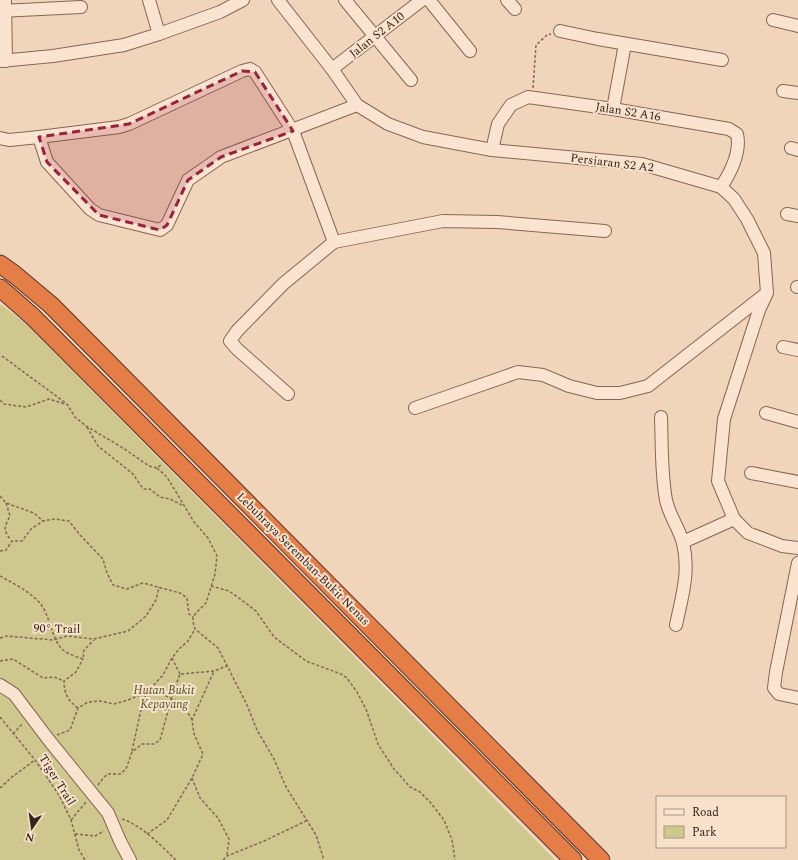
<svg xmlns="http://www.w3.org/2000/svg" width="798" height="860" font-family="Spectral,serif">
  <style>
    .green { fill: #cec88f }
    .lines { fill: none; stroke-linecap: round; stroke-linejoin: round }
    .minor-casing { stroke: #886555; stroke-width: 14 }
    .highway-casing { stroke: #55342a; stroke-width: 19 }
    .path { stroke: #886555; stroke-width: 1.5; stroke-dasharray: 3 2; stroke-linecap: butt }
    .minor { stroke: #fae4cf; stroke-width: 12 }
    .highway { stroke: #e57d46; stroke-width: 17 }
    .marked { fill: #99223c; fill-opacity: 0.2; stroke: #99223c; stroke-width: 3; stroke-dasharray: 8 5; stroke-linejoin: round }
    .labels { text-anchor: middle; dominant-baseline: central; stroke-width: 4; stroke-linejoin: round; paint-order: stroke }
    .street-label { font-size: 12px; fill: #36221a; stroke: #f7e1cb }
    .park-label { font-size: 12px; font-style: italic; fill: #515320; stroke: #f7e1cb }
  </style>
  <rect width="100%" height="100%" fill="#f0d5bb"/>
  <path class="green" d="M0,304L25,323L555,860H0Z"/>
  <g class="lines">
    <defs>
      <g id="minor">
        <path d="M5,0L6,61"/>
        <path d="M149,0L159,34"/>
        <path d="M278,0L332,69L357,105L388,124L423,137L492,150L642,164L721,187L734,199L747,219L764,253L767,293L759,310L724,419L718,481L734,519L748,533L782,546L798,548"/>
        <path d="M345,0L411,80"/>
        <path d="M429,0L470,51"/>
        <path d="M507,0L515,9"/>
        <path d="M0,11L81,7"/>
        <path d="M773,20L798,26"/>
        <path d="M560,31L598,39L722,60"/>
        <path d="M0,61L53,56L124,45L159,34L220,12L243,0"/>
        <path d="M332,69L422,0"/>
        <path d="M783,91L798,93"/>
        <path d="M613,109L625,44"/>
        <path d="M39,137L47,162L90,209L99,215L160,230L167,225L188,180L221,157L357,105"/>
        <path d="M0,138L9,140L39,137L119,127L129,124L242,71L250,69L255,72L293,131L334,242"/>
        <path d="M791,148L798,150"/>
        <path d="M492,150L498,124L511,105L528,97L613,109L729,129L737,134C741,152 731,172 721,187"/>
        <path d="M787,214L798,216"/>
        <path d="M797,287H798"/>
        <path d="M783,347L798,350"/>
        <path d="M288,394L237,349L230,341L237,331L283,284L334,242L443,221L497,222L605,231"/>
        <path d="M415,408L518,372L543,375L569,386L597,393H620L648,386L763,296"/>
        <path d="M766,413L798,422"/>
        <path d="M661,417C662,444 661,473 666,500C669,515 679,528 683,543C690,572 682,596 676,625"/>
        <path d="M751,473L798,482"/>
        <path d="M683,542L734,519"/>
        <path d="M798,563L776,672L774,688L779,694L798,698"/>
        <path d="M0,685L14,694L48,739L108,813L120,841L130,860"/>
      </g>
      <g id="highway">
        <path d="M0,264L14,274L51,305L601,860"/>
        <path d="M0,288L32,316L573,860"/>
      </g>
    </defs>
    <use href="#minor" class="minor-casing"/>
    <use href="#highway" class="highway-casing"/>
    <g class="path">
      <path d="M533,88L536,45L547,35L551,34"/>
      <path d="M2,356L67,404L75,417L86,426L123,448L149,466L157,468L162,464"/>
      <path d="M0,400L4,404L26,407L49,399L65,404"/>
      <path d="M87,427L98,446L133,474L141,486L144,489H150L160,497L170,499L182,505"/>
      <path d="M157,468L167,477L194,522L208,538L217,556L215,574L206,603L196,613L193,617V622L195,629L218,648L247,705L257,730L274,759L286,787L316,835L324,860"/>
      <path d="M0,496L6,503L34,513L43,521L55,519L69,521L80,535L103,559L107,573L113,585L127,589L143,583L180,593L187,598L189,614L193,617"/>
      <path d="M6,503L10,516C4,528 3,530 11,540"/>
      <path d="M0,551L6,550L12,541H22L31,529L43,521"/>
      <path d="M0,576C13,583 28,591 38,601C50,612 51,640 63,650C68,654 77,657 83,659L84,650L94,640"/>
      <path d="M211,586L229,591L243,601L256,611L274,637L306,661L341,674L347,678L357,692L366,709L378,744L394,769L410,787L420,792L430,802L444,820L452,840L455,860"/>
      <path d="M0,638L7,636L53,640L67,636L94,639L128,631L146,616L156,600L159,587"/>
      <path d="M172,658L180,674"/>
      <path d="M0,661L13,659L43,678L54,677L64,681"/>
      <path d="M78,708C68,701 64,693 64,681L76,672L83,659"/>
      <path d="M0,717L35,760L59,795L71,820L79,850L85,860"/>
      <path d="M13,734L23,723"/>
      <path d="M57,735L70,730L78,708L88,702L100,701L114,704L128,700L147,692L163,675L172,658L179,649L188,641L195,629"/>
      <path d="M132,751L142,705L147,692L160,693L183,704L192,720"/>
      <path d="M192,778L200,798L218,818L229,839L227,855"/>
      <path d="M98,785L104,777L108,774H120L126,769L132,752L142,744H154L160,740L173,693L180,674L214,671L227,666"/>
      <path d="M0,788L12,777L35,760"/>
      <path d="M122,819C143,826 160,845 176,860"/>
      <path d="M71,820L86,802"/>
      <path d="M75,834L95,836L104,831"/>
      <path d="M147,834L167,820L192,778L203,754L194,734L192,720L214,671"/>
      <path d="M223,860L227,856L264,841L306,821"/>
    </g>
    <use href="#minor" class="minor"/>
    <use href="#highway" class="highway"/>
  </g>
  <path class="marked" d="M242,71L255,72L293,131L221,157L188,180L167,225L160,230L99,215L47,162L39,137L129,124Z"/>
  <g class="labels">
    <g class="street-label">
      <text transform="translate(377 35) rotate(-38)">Jalan S2 A10</text>
      <text transform="translate(628 112) rotate(9)">Jalan S2 A16</text>
      <text transform="translate(612 163) rotate(7)">Persiaran S2 A2</text>
      <text transform="translate(303 559) rotate(45)">Lebuhraya Seremban-Bukit Nenas</text>
      <text transform="translate(57 629) rotate(1)">90° Trail</text>
      <text transform="translate(57 780) rotate(58)">Tiger Trail</text>
    </g>
    <g class="park-label">
      <text x="164" y="690">Hutan Bukit<tspan x="164" dy="14">Kepayang</tspan></text>
    </g>
  </g>
  <rect x="656" y="796" width="130" height="52" fill="#f7e1cb" stroke="#aa9584"/>
  <rect x="664" y="809" width="20" height="6" fill="#fae4cf" stroke="#aa9584"/>
  <text x="692" y="816" font-size="12" fill="#36221a">Road</text>
  <rect x="664" y="826" width="20" height="12" fill="#cec88f" stroke="#aa9584"/>
  <text x="692" y="836" font-size="12" fill="#36221a">Park</text>
  <g transform="translate(32 828) rotate(193)" stroke="#f7e1cb" stroke-width="3" paint-order="stroke">
  <path d="M0-3L7 15L0 10L-7 15Z" fill="#36221a"/>
  <text y="-6" font-size="11" font-weight="bold" text-anchor="middle" fill="#36221a">N</text>
  </g>
</svg>
